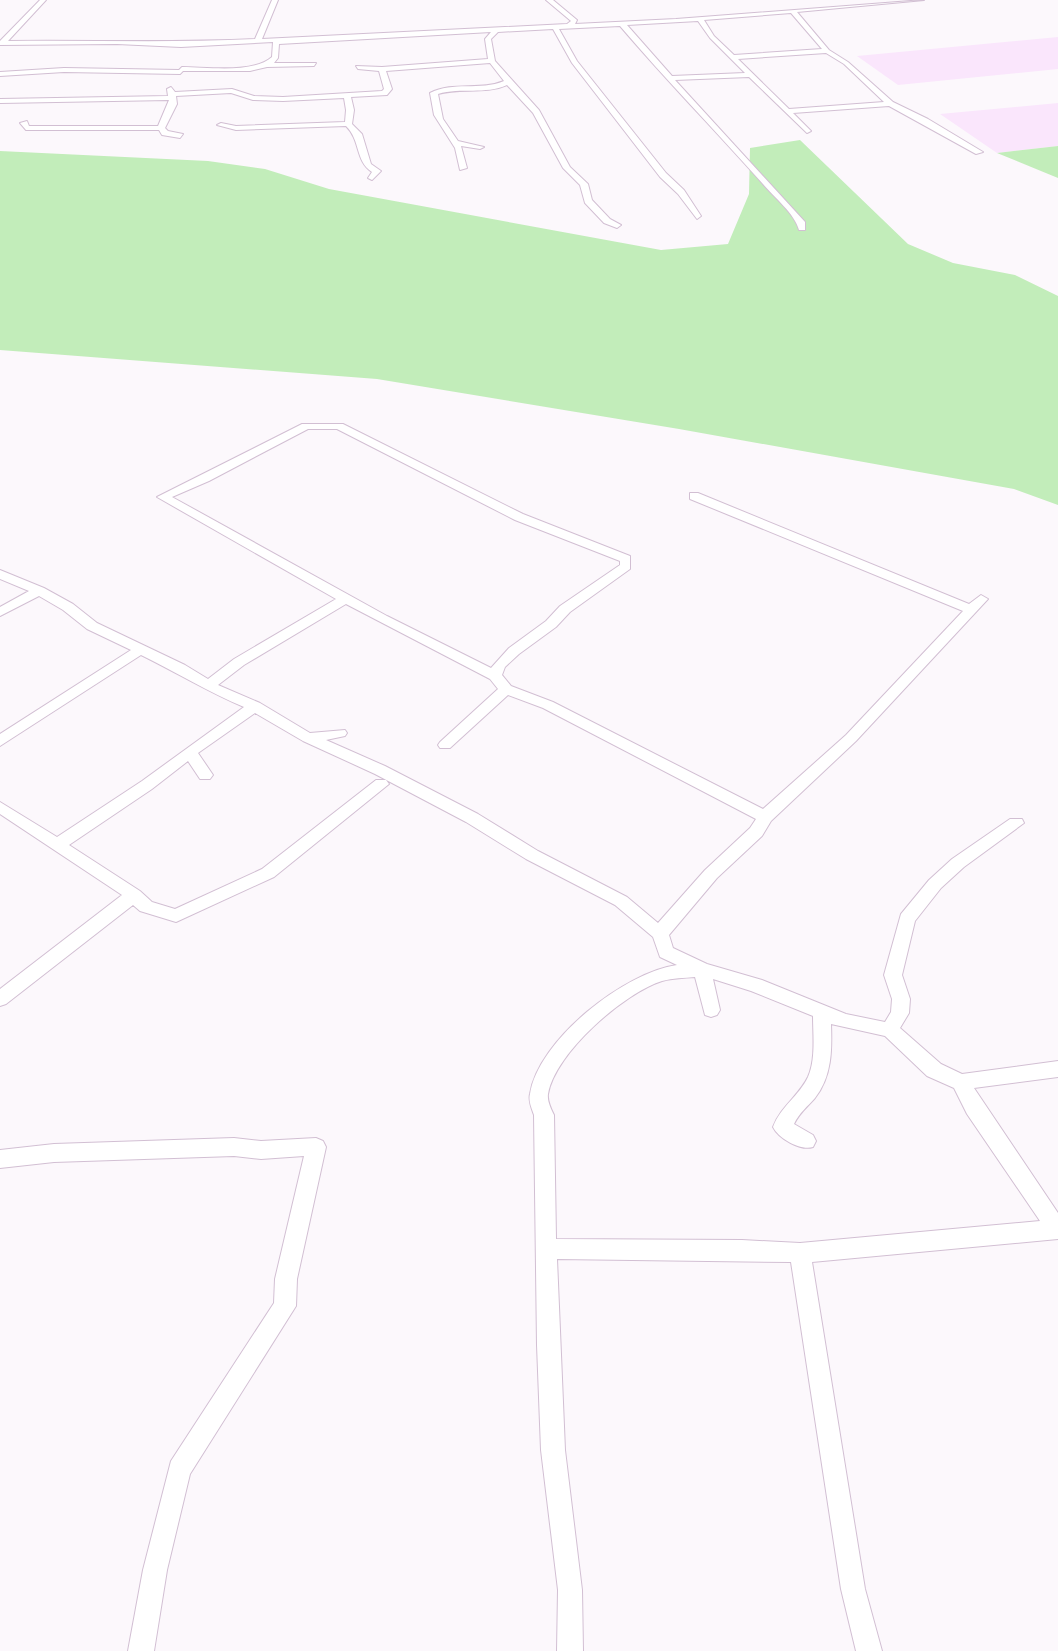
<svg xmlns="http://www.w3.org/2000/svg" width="1058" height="1651" font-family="'IBM Plex Serif',serif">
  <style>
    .built { fill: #fae6fc }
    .green { fill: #c2edba }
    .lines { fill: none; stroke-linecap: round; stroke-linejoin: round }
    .minor-casing { stroke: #d2bfd3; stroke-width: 2 }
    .minor { fill: #fff; fill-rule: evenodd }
  </style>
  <rect width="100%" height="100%" fill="#fcf8fc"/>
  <g class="built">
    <path d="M1058,37V69L898,85L857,56Z"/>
    <path d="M1058,103V146L997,153L940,114Z"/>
  </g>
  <g class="green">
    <path d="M800,140L908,244L953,263L1015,275L1058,296V505L1014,489L679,429L377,379L0,350V151L208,161L265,169L329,189L661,250L728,244L749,194L750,148Z"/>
    <path d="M1058,146V178L997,153Z"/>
  </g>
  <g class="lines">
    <defs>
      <g id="minor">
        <path d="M40,0H46L8,41C90,40 173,43 255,39L272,0H278L262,39L567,24L571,21L546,0H553L577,20L575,24L676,19L924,0L797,12L829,50L848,62L893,102L928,119L983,152L976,154L889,106L793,113L811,131L807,133L749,77L675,80L805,222V230H799C795,214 774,197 763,184C715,130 666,80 620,26L559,29L577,61L666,173L684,190L701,216L697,219L678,194L660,177L572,63L553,29L498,32L491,39L495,61L539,110L570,167L588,184L592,200L610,219L621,225L617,228L604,223L585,203L580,185L563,168L533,113L507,85C485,95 461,87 438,94L443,119L458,141L484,147L480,149L461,146L467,168L460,170L455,148L434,115L430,93C453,81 480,91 504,81L490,63L386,71L392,89L387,95L351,97L354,110L352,124L362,134L371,164L381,171L372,180L368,178L372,172C355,161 361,141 346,126L236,130L217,125L221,123L236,126L345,122L346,110L344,98L283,101L253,100L231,93L176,96L177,104L165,128L168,131L183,134L180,138L162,135L159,130H26L20,123L27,121L29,126H158L169,100L0,103V99L168,96L167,89L171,87L175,92L232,89L254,96L283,97L382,91L384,89L379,71L358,69L356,66L382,67L488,59L485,39L491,32L279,44L278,58L274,63H316L314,66L267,67L250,71H183L180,74L64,72L0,76V72L64,68L179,70L182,67C207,67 253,74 272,57L273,42L181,47L117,44L0,45V41ZM791,13L822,49L734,55L714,36L704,20ZM698,21L710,38L745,73L672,76L627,25ZM826,53L844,64L884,102L789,109L738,59Z"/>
        <path d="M302,424H343L523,514L630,556V569L570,612L556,627L519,654L505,667L502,675L511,686L553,702L763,809L846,735L963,611L690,499V493H698L969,604L981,595L988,599L856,741L771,821L762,836L717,878L669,935L673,948L707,964L762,980L846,1014L885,1022L891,1012L892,999L884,975L901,914L929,880L952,859L1010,819H1022L1024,823L964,867L941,888L915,921L902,975L910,999L909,1013L900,1028L941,1064L962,1074L1058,1061V1077L974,1088L1058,1213V1239L812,1262L865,1589L882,1651H856L841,1589L791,1262L557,1259L565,1450L582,1590L583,1651H557L558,1590L541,1450L537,1345L534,1115C532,1109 528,1101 530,1094C538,1040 625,972 677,965L660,957L653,937L615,905L526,859L466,822L375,774L303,741L255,713L198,753L213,775L210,779H200L188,761L152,789L69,845L140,891L152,902L175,909L262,869L376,780H386L389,784L274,877L176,922L140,911L133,905L6,1004L0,1006V989L122,895L0,814V802L57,837L142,781L244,707C208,692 176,672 141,655L0,746V734L131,650L87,629L63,610L39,596L0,616V607L29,591L0,579V570L44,588L73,604L97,623L185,665L208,679L234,659L336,599L157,497ZM308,429H337L515,520L620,561V565L560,606L546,621L509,648L491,668L387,616L172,497L209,481ZM346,604L490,679L498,689L440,742L438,745L440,748H450L508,695L543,708L756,819L750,828L705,870L658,923L627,897L538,851L478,814L385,766L326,740L345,736L347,733L345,730L310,733L260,703L218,685L244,665ZM695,977L705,1015L711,1017L717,1015L720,1010L713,979L751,991L813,1016C813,1035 816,1059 808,1077C799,1096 781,1106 773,1127C779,1139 801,1151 813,1147L816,1141L813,1135L794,1124C799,1113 808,1106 815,1098C832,1076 832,1050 831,1024L885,1036L927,1076L954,1088L967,1114L1040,1221L800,1243L742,1240L556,1239L554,1115C551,1109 547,1101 548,1094C555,1053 624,993 662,981C673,978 684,978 695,977Z"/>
        <path d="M234,1138L261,1141L316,1138L323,1141L326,1147L297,1279L296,1306L190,1474L167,1570L154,1651H128L143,1570L171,1461L274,1303L275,1279L304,1156L261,1159L234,1156L54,1162L0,1168V1150L54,1144Z"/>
      </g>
    </defs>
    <use href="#minor" class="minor-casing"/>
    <use href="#minor" class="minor"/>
  </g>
</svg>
